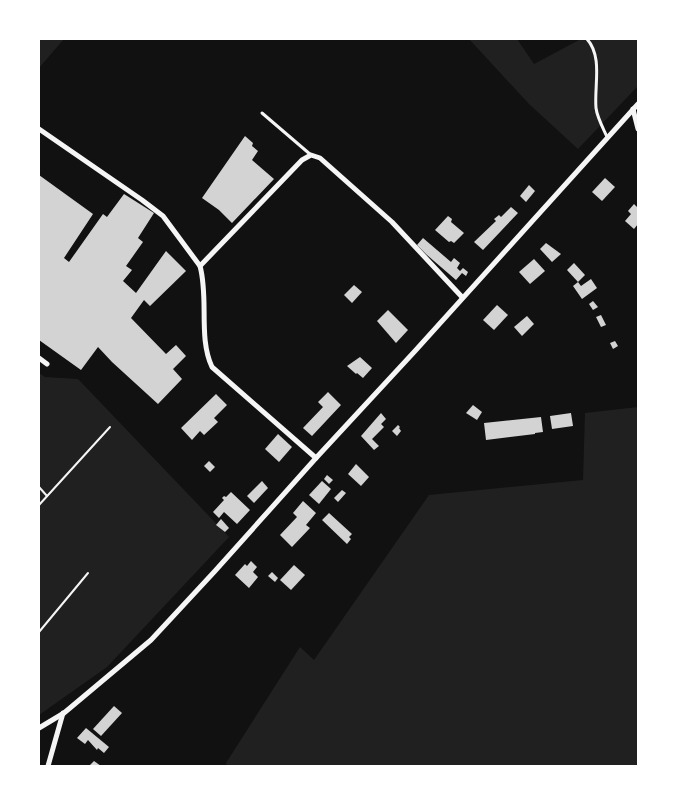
<svg xmlns="http://www.w3.org/2000/svg" width="677" height="805" font-family="Spectral,serif">
  <style>
    .green { fill: #202020 }
    .building { fill: #d3d3d3 }
    .lines { fill: none; stroke-linecap: round; stroke-linejoin: round }
    .path { stroke: #f5f5f5; stroke-width: 2 }
    .service { stroke: #f5f5f5; stroke-width: 3 }
    .minor { stroke: #f5f5f5; stroke-width: 5 }
  </style>
  <rect width="100%" height="100%" fill="#111"/>
  <g class="green">
    <path d="M39,39H64L39,68Z"/>
    <path d="M469,39H517L534,64L581,39H638V86L578,149L529,104Z"/>
    <path d="M39,373L45,377L78,379L229,537L107,667L39,715Z"/>
    <path d="M638,407V766H227L226,763L300,647L314,660L429,495L583,480L585,413Z"/>
  </g>
  <g class="building">
    <path d="M245,136L253,143L252,146L258,151L252,160L274,179L232,223L219,210L202,198Z"/>
    <path d="M39,175L93,214L64,258L69,262L103,214L107,217L124,194L154,213L138,238L143,242L126,266L132,270L123,281L136,293L166,251L186,271L150,306L144,300L131,318L166,354L176,345L186,356L173,369L182,379L158,404L112,362L98,347L81,370L39,340Z"/>
    <path d="M605,178L615,187L602,201L592,192Z"/>
    <path d="M529,185L535,191L526,202L520,196Z"/>
    <path d="M634,204L638,208V224L634,229L625,221L631,214L628,211Z"/>
    <path d="M511,207L518,213L483,250L474,242L496,221L494,219L499,215L501,217Z"/>
    <path d="M448,216L452,219L451,222L464,233L454,243L451,241L449,242L435,230Z"/>
    <path d="M423,238L451,262L454,258L460,263L457,268L460,271L463,268L468,272L466,276L462,273L456,280L427,255L417,245Z"/>
    <path d="M546,243L561,254L552,262L540,249Z"/>
    <path d="M534,259L545,271L530,284L519,272Z"/>
    <path d="M574,263L585,275L578,282L567,270Z"/>
    <path d="M591,279L597,288L582,299L573,286L578,282L581,286Z"/>
    <path d="M354,285L362,292L352,303L344,295Z"/>
    <path d="M593,301L598,307L593,310L589,304Z"/>
    <path d="M497,305L508,315L494,330L483,320Z"/>
    <path d="M388,310L408,330L396,343L377,321Z"/>
    <path d="M601,315L606,325L601,327L596,317Z"/>
    <path d="M527,316L534,324L522,336L514,327Z"/>
    <path d="M615,341L618,346L613,349L610,343Z"/>
    <path d="M360,357L372,368L363,378L357,373L356,374L347,366Z"/>
    <path d="M328,392L341,405L312,436L303,428L323,407L318,402Z"/>
    <path d="M216,394L227,405L214,418L218,422L204,435L200,431L192,440L181,428Z"/>
    <path d="M473,405L482,412L477,420L466,413Z"/>
    <path d="M381,413L386,419L381,424L384,427L372,439L379,446L374,450L361,436Z"/>
    <path d="M571,413L573,426L552,429L550,416Z"/>
    <path d="M541,417L543,432L535,433V434L486,440L484,423Z"/>
    <path d="M398,425L400,427L399,428L401,431L397,436L392,431Z"/>
    <path d="M278,434L292,447L279,462L265,449Z"/>
    <path d="M209,461L215,467L210,472L204,466Z"/>
    <path d="M356,464L369,477L361,486L348,474Z"/>
    <path d="M327,475L333,480L329,484L324,479Z"/>
    <path d="M262,481L268,488L254,503L247,496Z"/>
    <path d="M322,481L331,489L319,504L309,495Z"/>
    <path d="M342,490L346,493L338,502L334,498Z"/>
    <path d="M231,492L250,510L237,524L224,512L219,518L213,512L224,500L222,498L224,496L226,497Z"/>
    <path d="M303,501L316,513L306,525L310,528L292,547L280,535L297,517L293,513Z"/>
    <path d="M329,513L352,534L349,537L351,539L347,544L322,520Z"/>
    <path d="M221,519L229,528L225,532L216,525Z"/>
    <path d="M251,561L257,567L253,572L258,577L249,588L235,575L245,564L247,566Z"/>
    <path d="M294,565L305,575L291,590L280,580Z"/>
    <path d="M272,572L278,578L275,582L268,576Z"/>
    <path d="M114,706L122,713L101,736L93,729Z"/>
    <path d="M86,728L109,747L104,753L98,748L97,750L88,740L85,744L77,738Z"/>
    <path d="M94,761L101,766H89Z"/>
  </g>
  <g class="lines">
    <g class="path">
      <path d="M39,487L47,496"/>
      <path d="M39,505L110,427"/>
      <path d="M39,632L88,573"/>
    </g>
    <g class="service">
      <path d="M587,39C603,57 594,86 596,108C597,117 603,128 607,137"/>
      <path d="M262,113L311,155"/>
    </g>
    <g class="minor">
      <path d="M633,109L638,129"/>
      <path d="M39,129L142,200L163,216L200,266"/>
      <path d="M39,358L47,364"/>
      <path d="M316,458L212,367C198,337 209,299 200,266L302,160L311,155L320,158L392,222L462,297"/>
      <path d="M39,728L64,713L151,640L215,571L316,458L415,351L638,104"/>
      <path d="M48,766L63,713"/>
    </g>
  </g>
  <rect width="677" height="805" fill="none" stroke="#ffffff" stroke-width="80"/>
</svg>
